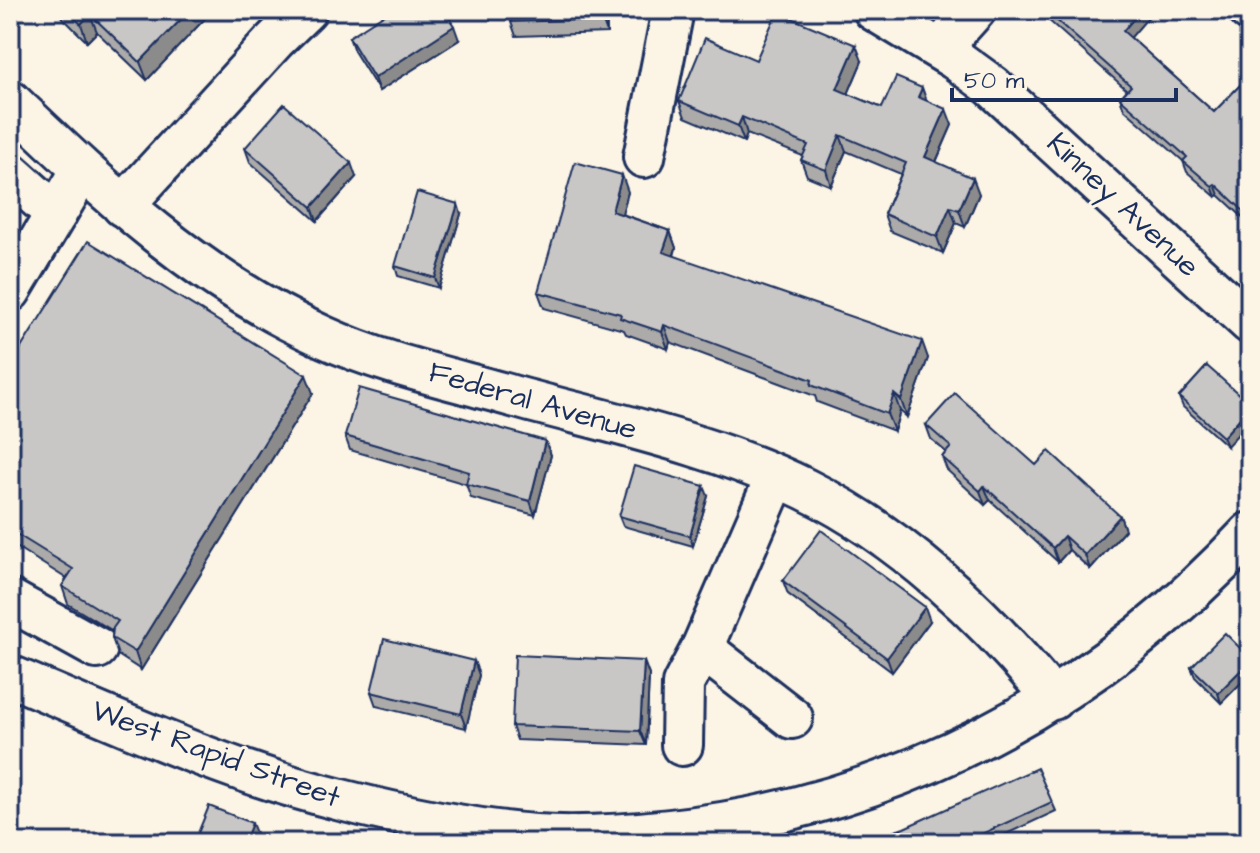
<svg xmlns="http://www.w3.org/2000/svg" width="1260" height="853" font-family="'Architects Daughter',sans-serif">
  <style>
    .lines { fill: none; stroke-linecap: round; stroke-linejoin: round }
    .minor-casing { stroke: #1b2f5e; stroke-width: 46 }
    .minor { stroke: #fcf5e5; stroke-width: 40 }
    .wall { fill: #acabaa; stroke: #1b2f5e; stroke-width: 2 }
    .shaded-wall { fill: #8c8b8b; stroke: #1b2f5e; stroke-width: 2 }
    .building { fill: #c8c7c6; stroke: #1b2f5e; stroke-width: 2 }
    .labels { text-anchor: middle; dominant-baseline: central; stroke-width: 6; stroke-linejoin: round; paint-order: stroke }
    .street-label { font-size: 30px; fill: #1b2f5e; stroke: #fcf5e5 }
  </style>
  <rect width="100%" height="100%" fill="#fcf5e5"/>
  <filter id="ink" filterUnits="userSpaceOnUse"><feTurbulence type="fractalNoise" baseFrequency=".0125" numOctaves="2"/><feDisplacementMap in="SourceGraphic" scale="16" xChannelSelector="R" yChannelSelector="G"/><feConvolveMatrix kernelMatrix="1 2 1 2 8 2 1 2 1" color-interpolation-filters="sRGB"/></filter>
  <g filter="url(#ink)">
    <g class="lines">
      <defs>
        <g id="minor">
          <path d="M874,10L955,59L992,86L1250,323"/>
          <path d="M1249,10L1250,11"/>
          <path d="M940,49L975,10"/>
          <path d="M10,101C106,193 201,282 324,337C383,364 449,378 512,396C610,423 714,444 805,489C901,536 987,617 1053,699"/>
          <path d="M644,157L673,10"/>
          <path d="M10,173L56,214"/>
          <path d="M123,206L275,40L306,10"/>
          <path d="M10,291L82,170"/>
          <path d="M776,477L702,648L792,718"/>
          <path d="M10,600L97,648"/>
          <path d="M10,676C118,721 227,772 341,800C404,816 470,830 535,835C580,838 625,835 670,830C897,806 1096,699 1250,533"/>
          <path d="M682,745L683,684L702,648"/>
        </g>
      </defs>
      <use href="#minor" class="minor-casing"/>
      <use href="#minor" class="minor"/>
    </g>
    <g class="wall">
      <path d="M58,10H213L147,80L97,32L87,42L60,15Z"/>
      <path d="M511,10H606L607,33L516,36L511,22Z"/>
      <path d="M1044,10H1150L1151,14L1130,37L1214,112L1250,75V224L1219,195L1216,197L1187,172L1183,161L1124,109L1120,98L1127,90L1047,19Z"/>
      <path d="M349,37L459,40L379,91L354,51Z"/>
      <path d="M756,60L862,61L848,94L882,108L922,88L926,100L952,125L936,162L979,194L965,227L956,223L943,253L890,231L884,214L901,174L846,151L831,186L807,176L801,160L803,156L747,134L744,142L685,117L679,101Z"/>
      <path d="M245,148L356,177L317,221L250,162Z"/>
      <path d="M628,192L622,214L670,231L676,248L674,256L928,358L907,417L900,411L894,431L817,402L815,396L670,342L668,349L626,334L624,330L544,308L538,292Z"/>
      <path d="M461,214L439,288L398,276L395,266Z"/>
      <path d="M10,345L19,351L313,393L141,670L118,655L112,638L113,631L68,604L62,586L67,579L10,543Z"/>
      <path d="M1207,366L1227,446L1183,407L1179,397Z"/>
      <path d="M926,425L1036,465L1120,516L1125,530L1090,569L1069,550L1058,562L990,500L985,505L947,470L942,457L946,452L931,439Z"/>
      <path d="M345,436L545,441L551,455L535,515L471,498L466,484L350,450Z"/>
      <path d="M708,496L693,546L623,526L619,516Z"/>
      <path d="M783,581L930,621L892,672L788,594Z"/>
      <path d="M1250,658V674L1221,703L1195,677L1191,667Z"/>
      <path d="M474,661L479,675L466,728L376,706L371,692Z"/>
      <path d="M649,675L646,745L517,740L512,726Z"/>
      <path d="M1052,802L1056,811L987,843H860Z"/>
    </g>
    <g class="shaded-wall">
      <path d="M190,10H213L147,80L140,62Z"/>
      <path d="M602,10H606L607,33L602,19Z"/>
      <path d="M1141,10H1150L1151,14L1127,42L1123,31Z"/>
      <path d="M90,14L97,32L87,42L81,24Z"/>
      <path d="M454,26L459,40L379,91L374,78Z"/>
      <path d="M856,45L862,61L843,106L837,89Z"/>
      <path d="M922,88L928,104L918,97Z"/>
      <path d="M946,109L952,125L931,173L925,157Z"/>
      <path d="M742,117L747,134L744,142L738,126Z"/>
      <path d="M840,135L846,151L831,186L826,170Z"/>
      <path d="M351,163L356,177L317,221L312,207Z"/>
      <path d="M622,175L628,192L618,228L612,211Z"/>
      <path d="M973,178L979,194L965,227L959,210Z"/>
      <path d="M1215,184L1219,195L1216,197L1212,186Z"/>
      <path d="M458,204L461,214L439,288L435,278Z"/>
      <path d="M950,207L956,223L943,253L937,237Z"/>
      <path d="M670,231L676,248L669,269L663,252Z"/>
      <path d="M664,325L670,342L668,349L662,332Z"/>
      <path d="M922,341L928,358L907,417L901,400Z"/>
      <path d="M306,375L313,393L141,670L135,652Z"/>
      <path d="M894,394L900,411L894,431L887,414Z"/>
      <path d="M1250,407V421L1227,446L1223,437Z"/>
      <path d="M545,441L551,455L535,515L530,501Z"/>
      <path d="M704,486L708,496L693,546L690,536Z"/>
      <path d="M984,486L990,500L985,505L980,491Z"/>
      <path d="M1120,516L1125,530L1090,569L1085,555Z"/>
      <path d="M1064,536L1069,550L1058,562L1053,548Z"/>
      <path d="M925,607L930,621L892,672L887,658Z"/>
      <path d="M474,661L479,675L466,728L461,714Z"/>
      <path d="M644,661L649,675L646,745L640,731Z"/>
      <path d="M1250,661V674L1221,703L1218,693Z"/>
      <path d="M252,823L256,833L252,843H244Z"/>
    </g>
    <g class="building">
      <path d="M66,10H190L140,62L90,14L81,24Z"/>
      <path d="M391,10H444L454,26L374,78L349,37Z"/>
      <path d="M511,10H602V19L511,22Z"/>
      <path d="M1045,10H1141L1123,31L1214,112L1250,75V217L1215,184L1212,186L1183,161L1187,157L1120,98L1131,86Z"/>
      <path d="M777,12L856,45L837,89L882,108L896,77L922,88L918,97L946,109L925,157L973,178L959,210L950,207L937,237L884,214L906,163L840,135L826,170L801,160L808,145L742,117L738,126L679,101L705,38L756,60Z"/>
      <path d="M284,104L351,163L312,207L245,148Z"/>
      <path d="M575,162L622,175L612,211L670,231L663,252L922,341L901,400L894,394L887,414L811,385L812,380L664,325L662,332L620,318L621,314L538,292Z"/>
      <path d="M417,192L458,204L435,278L395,266Z"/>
      <path d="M88,241L306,375L135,652L112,638L113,628L118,621L62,586L73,569L10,530V345L19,351Z"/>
      <path d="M1207,366L1250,404V407L1223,437L1179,397Z"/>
      <path d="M359,388L545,441L530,501L466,484L469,472L345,436Z"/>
      <path d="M955,393L1036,465L1049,451L1120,516L1085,555L1064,536L1053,548L984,486L980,491L942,457L951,447L926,425Z"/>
      <path d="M634,466L704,486L690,536L619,516Z"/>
      <path d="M821,530L925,607L887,658L783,581Z"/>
      <path d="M1225,633L1250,658V661L1218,693L1191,667Z"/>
      <path d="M384,639L474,661L461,714L371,692Z"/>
      <path d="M515,655L644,661L640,731L512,726Z"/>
      <path d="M1037,768L1052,802L962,843H860L904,828Z"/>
      <path d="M209,806L252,823L244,843H209L196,838Z"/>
      <path d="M293,839L309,843H293Z"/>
    </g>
  </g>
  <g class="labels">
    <g class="street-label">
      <text transform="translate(1123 205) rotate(43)">Kinney Avenue</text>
      <text transform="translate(533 401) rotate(16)">Federal Avenue</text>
      <text transform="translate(216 754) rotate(20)">West Rapid Street</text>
    </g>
  </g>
  <rect width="1260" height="853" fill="none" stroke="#fcf5e5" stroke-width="40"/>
  <rect x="20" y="20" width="1220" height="813" fill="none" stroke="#1b2f5e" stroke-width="3" filter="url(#ink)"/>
  <path d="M952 88v12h224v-12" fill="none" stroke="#1b2f5e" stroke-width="4"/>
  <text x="964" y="88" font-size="24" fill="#1b2f5e" stroke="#fcf5e5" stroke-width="6" paint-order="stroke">50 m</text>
</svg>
